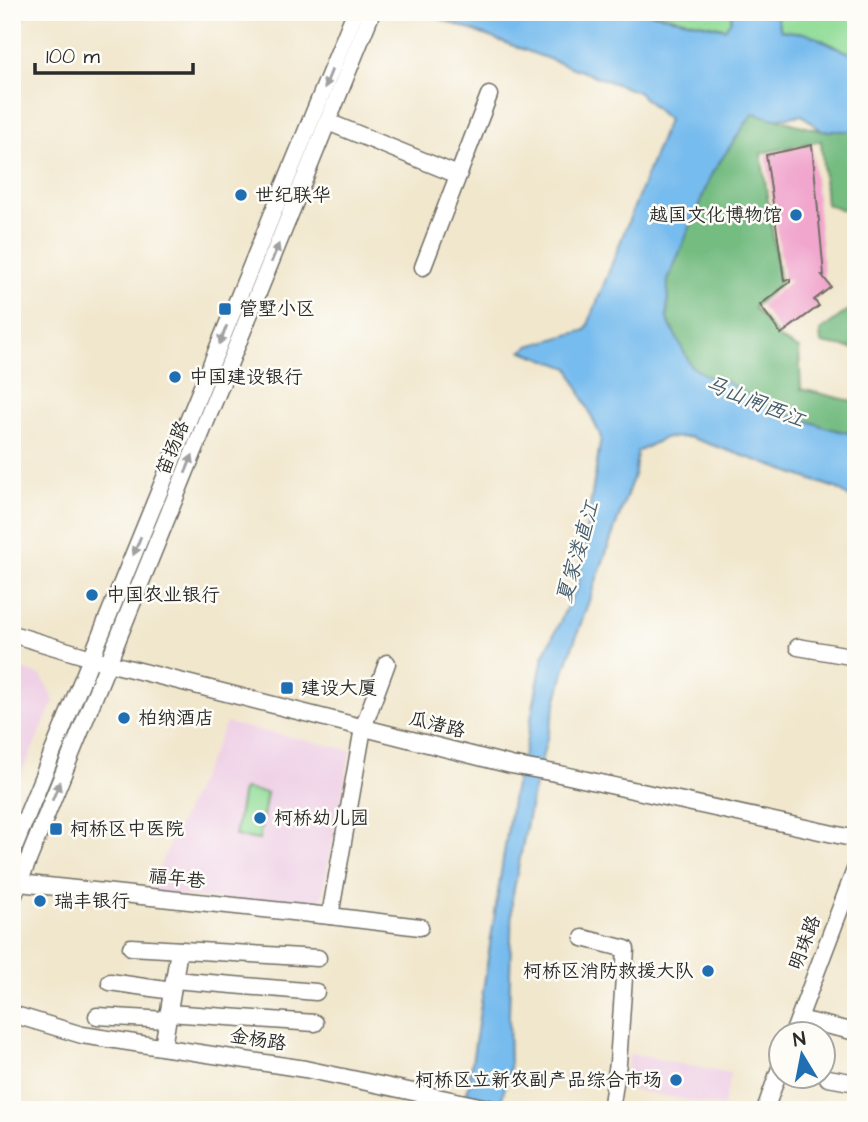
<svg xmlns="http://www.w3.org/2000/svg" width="868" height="1122" font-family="'Architects Daughter','LXGW WenKai TC',sans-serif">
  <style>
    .built { fill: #efd0e6 }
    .green { fill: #92dd99; stroke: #5e8462; stroke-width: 2 }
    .forest { fill: #75bc81; stroke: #507456; stroke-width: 2 }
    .water { fill: #77bcee; stroke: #51748c; stroke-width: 2 }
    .building { fill: #f1a6cd }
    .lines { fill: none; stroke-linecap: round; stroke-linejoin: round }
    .minor-casing { stroke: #706d64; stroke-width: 19 }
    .minor { stroke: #fff; stroke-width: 16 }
    .oneway { fill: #a0a0a0 }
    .poi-dot { fill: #1f6fb2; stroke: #fdfcf7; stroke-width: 2.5 }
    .labels { text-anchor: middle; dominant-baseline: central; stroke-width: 5; stroke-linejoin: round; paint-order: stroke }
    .poi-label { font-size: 19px; fill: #2b2b2b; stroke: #fdfcf7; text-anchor: start }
    .street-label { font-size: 19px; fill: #2b2b2b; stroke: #fdfcf7 }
    .water-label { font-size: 21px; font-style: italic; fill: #465e6f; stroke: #fdfcf7 }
  </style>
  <rect width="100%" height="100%" fill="#fdfcf7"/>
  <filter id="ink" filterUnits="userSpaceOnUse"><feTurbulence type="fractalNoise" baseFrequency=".0143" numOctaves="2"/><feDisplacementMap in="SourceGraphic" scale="14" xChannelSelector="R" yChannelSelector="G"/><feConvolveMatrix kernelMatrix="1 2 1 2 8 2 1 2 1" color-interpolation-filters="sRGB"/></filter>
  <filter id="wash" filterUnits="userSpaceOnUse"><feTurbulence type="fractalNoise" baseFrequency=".00686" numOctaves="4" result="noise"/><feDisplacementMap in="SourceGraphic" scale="28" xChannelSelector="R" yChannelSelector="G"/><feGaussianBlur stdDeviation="1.57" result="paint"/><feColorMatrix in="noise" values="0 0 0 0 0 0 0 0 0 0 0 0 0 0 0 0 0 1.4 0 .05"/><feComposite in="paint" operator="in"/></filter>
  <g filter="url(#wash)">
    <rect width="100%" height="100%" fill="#f1e7cd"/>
    <g class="built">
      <path d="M12,665L42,676L54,701L12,795Z"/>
      <path d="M226,723L351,750L320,907L154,894L151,885Z"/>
      <path d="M630,1054L731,1073L723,1107L622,1088Z"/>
    </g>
    <g class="green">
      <path d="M645,12H856V56L846,52Z"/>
      <path d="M243,789L267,793L259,840L235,836Z"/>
    </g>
    <g class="forest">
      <path d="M753,113L822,131H856V185L850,213L826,204L821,141L761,153L780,284L754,307L780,339L799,349L801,389L856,402V435L828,428L775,410L758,402L720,378L708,377L691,366L667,320L668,280L712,173Z"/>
      <path d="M854,306L856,309V349L821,343L820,331Z"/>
    </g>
    <g class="water">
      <path d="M12,12H25L12,45Z"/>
      <path d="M422,12H645L725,29L731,20L732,12H777L776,15L781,30L809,34L856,56V131H822L802,115L774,119L753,113L712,173L668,280L667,319L691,366L708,377L720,378L758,402L775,410L828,428L856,435V502L838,489L689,437L664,438L637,452L635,472L565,668L532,797L512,899L509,1016L510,1068L499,1110H463L468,1089L513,794L525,749L543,657L578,584L601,437L569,368L522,351L529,346L586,330L668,120L638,92Z"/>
    </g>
    <g id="blocks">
      <path class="building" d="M812,145L824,275H822L831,287L814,300L819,306L781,334L760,305L790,282V279L784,280L766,155Z"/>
    </g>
  </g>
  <g filter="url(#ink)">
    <use href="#blocks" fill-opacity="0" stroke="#706d64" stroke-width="2"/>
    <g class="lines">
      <defs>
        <g id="minor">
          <path d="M328,122L458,175"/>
          <path d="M423,267L489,95"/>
          <path d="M12,634L108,663L511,765L555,773L856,839"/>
          <path d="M798,647L856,657"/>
          <path d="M12,852L355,12"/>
          <path d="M19,883L330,916L420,927"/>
          <path d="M12,900L372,12"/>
          <path d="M330,916L363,728L387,663"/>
          <path d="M583,938L626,949L618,1063L611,1110"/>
          <path d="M131,947L318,958"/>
          <path d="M174,980L316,992"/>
          <path d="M110,982L172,991"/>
          <path d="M168,1013L315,1023"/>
          <path d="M12,1014L82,1035L305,1069L498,1110"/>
          <path d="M97,1016L167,1020"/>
          <path d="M799,1019L856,1032"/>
          <path d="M793,1034L856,867"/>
          <path d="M163,1047L179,950"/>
          <path d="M828,1078L856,1083"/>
          <path d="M765,1110L780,1068"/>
        </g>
      </defs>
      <use href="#minor" class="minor-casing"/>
      <use href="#minor" class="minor"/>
    </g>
    <defs><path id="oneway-solid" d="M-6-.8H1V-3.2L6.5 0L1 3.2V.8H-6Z" transform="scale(1.75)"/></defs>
    <g class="oneway">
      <use href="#oneway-solid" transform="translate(328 79) rotate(112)"/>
      <use href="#oneway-solid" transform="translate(275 253) rotate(-68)"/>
      <use href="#oneway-solid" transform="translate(223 335) rotate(112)"/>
      <use href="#oneway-solid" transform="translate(189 464) rotate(-68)"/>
      <use href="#oneway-solid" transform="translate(137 546) rotate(112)"/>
      <use href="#oneway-solid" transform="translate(56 791) rotate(-68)"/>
    </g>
  </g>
  <g class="poi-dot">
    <circle cx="241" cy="195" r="7"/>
    <circle cx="796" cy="215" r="7"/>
    <rect x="218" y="302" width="14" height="14" rx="3.5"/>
    <circle cx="175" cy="377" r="7"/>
    <circle cx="92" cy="595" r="7"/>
    <rect x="280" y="681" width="14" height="14" rx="3.5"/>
    <circle cx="124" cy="718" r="7"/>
    <circle cx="260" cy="818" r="7"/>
    <rect x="49" y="822" width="14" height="14" rx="3.5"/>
    <circle cx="40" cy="901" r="7"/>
    <circle cx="708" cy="971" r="7"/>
    <circle cx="676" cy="1080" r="7"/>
  </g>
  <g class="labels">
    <g class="poi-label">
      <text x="255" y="195">世纪联华</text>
      <text x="782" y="215" text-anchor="end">越国文化博物馆</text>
      <text x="239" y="309">管墅小区</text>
      <text x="189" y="377">中国建设银行</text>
      <text x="106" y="595">中国农业银行</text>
      <text x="301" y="688">建设大厦</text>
      <text x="138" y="718">柏纳酒店</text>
      <text x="274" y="818">柯桥幼儿园</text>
      <text x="70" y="829">柯桥区中医院</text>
      <text x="54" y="901">瑞丰银行</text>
      <text x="694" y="971" text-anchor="end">柯桥区消防救援大队</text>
      <text x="662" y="1080" text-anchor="end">柯桥区立新农副产品综合市场</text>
    </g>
    <g class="street-label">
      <text transform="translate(173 448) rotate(-68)">笛扬路</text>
      <text transform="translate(437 725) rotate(14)">瓜渚路</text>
      <text transform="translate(177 879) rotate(6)">福年巷</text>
      <text transform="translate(805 943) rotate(-69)">明珠路</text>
      <text transform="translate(258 1040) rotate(9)">金杨路</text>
    </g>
    <g class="water-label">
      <text transform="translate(755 402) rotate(22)">马山闸西江</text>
      <text transform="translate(578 552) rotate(-74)">夏家溇直江</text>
    </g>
  </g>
  <rect width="868" height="1122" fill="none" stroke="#fdfcf7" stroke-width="42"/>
  <g transform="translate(802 1055) rotate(350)"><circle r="33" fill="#fdfcf7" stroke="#a9a8a5" stroke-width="2"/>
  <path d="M0-5L12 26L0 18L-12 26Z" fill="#1f6fb2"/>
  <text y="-10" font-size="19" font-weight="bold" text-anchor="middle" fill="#2b2b2b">N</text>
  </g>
  <path d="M35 63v10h158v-10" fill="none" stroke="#2b2b2b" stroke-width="3.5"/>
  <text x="46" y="63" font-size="21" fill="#2b2b2b" stroke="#fdfcf7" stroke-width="5" paint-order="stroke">100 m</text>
</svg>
